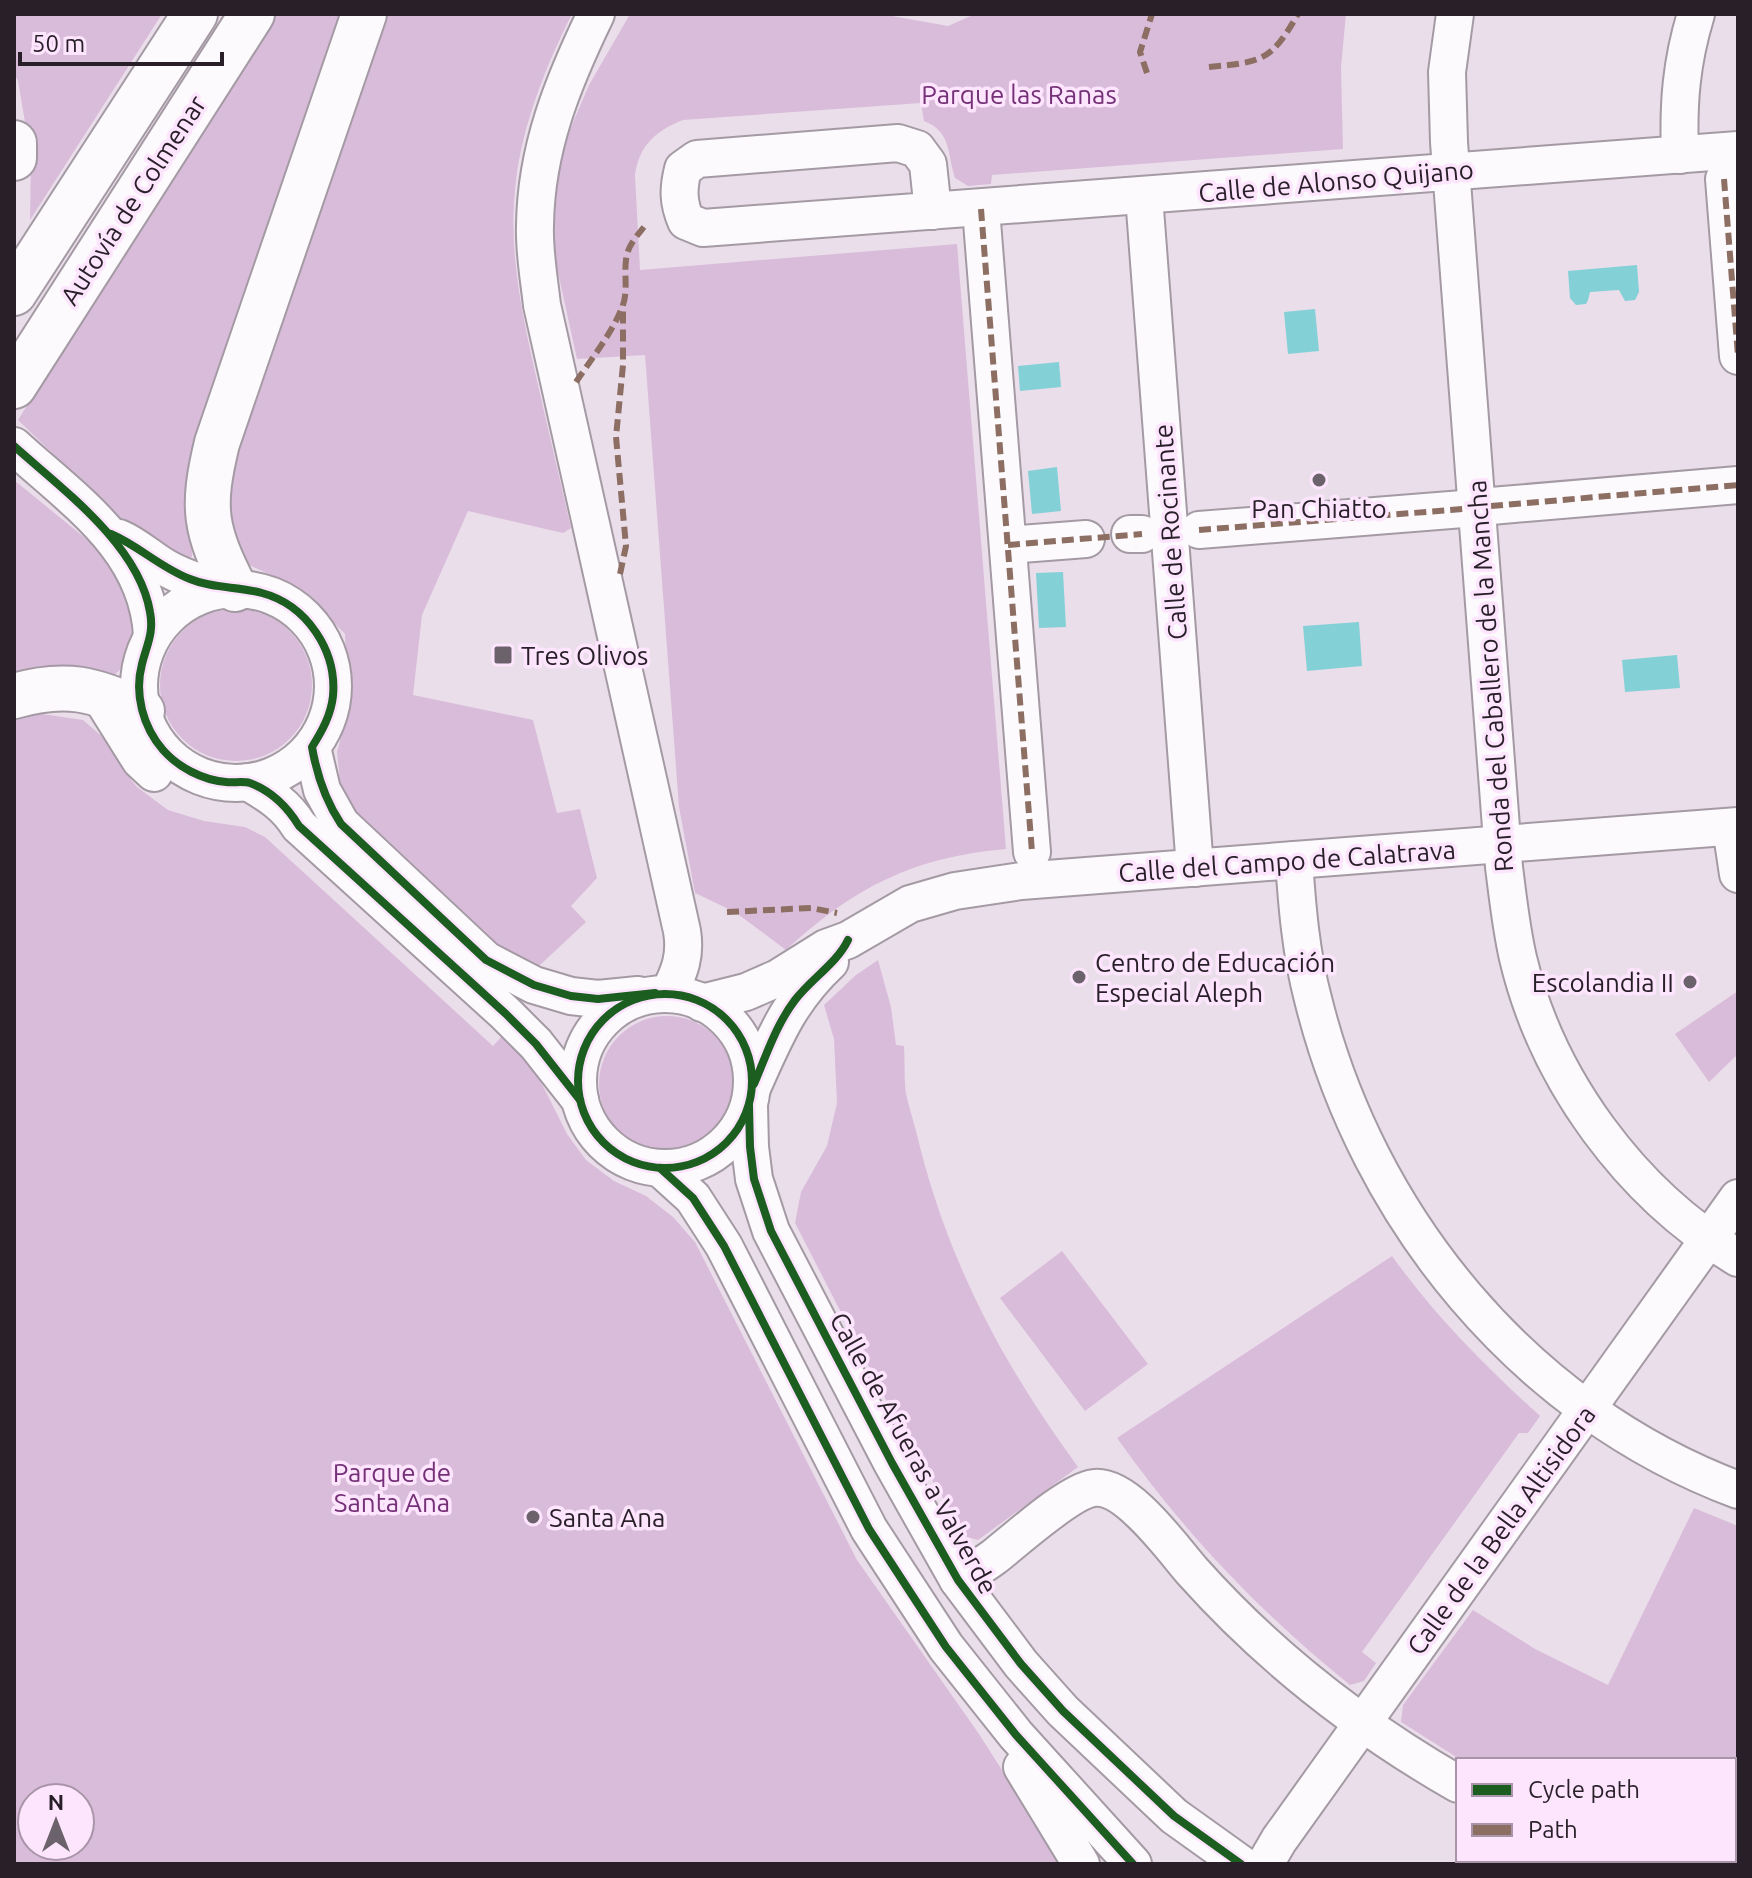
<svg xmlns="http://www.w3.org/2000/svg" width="1752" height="1878" font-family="Ubuntu,sans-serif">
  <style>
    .green { fill: #d9bcd9; fill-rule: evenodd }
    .water { fill: #83d0d7 }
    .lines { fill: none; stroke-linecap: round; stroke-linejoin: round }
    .minor-casing { stroke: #a49aa4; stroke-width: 40 }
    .highway-casing { stroke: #a49aa4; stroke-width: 48 }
    .minor { stroke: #fcfafc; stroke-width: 36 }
    .highway { stroke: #fcfafc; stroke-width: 44 }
    .quiet { stroke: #8d6e63; stroke-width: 6; stroke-dasharray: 12 6; stroke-linecap: butt }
    .cycleway-casing { stroke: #fee5fe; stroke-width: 13 }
    .cycleway { stroke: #1b5e20; stroke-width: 8 }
    .poi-dot { fill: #6c626c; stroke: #fee5fe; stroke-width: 3 }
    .labels { text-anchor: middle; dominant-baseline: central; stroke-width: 7; stroke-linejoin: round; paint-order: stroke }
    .park-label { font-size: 26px; fill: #753177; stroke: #fee5fe }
    .street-label { font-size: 26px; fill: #281f28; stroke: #fee5fe }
    .poi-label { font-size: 26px; fill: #281f28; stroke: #fee5fe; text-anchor: start }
  </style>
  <rect width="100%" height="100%" fill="#ebdeeb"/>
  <g class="green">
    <path d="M14,14H162L30,220L31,157L18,81L14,73Z"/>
    <path d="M274,14H349L197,468L192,557L176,560L144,542L18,420Z"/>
    <path d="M379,14H572C547,63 522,126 516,181C507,250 523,318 538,385C549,433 560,480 571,528L563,533L468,511L422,615L413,695L533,720L557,813L580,809L597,878L571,906L586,922L539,966L514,956L485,937L355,817L340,782L337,752L348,712L345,634L300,588L238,560L222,475Z"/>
    <path d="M630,14H881L948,26L975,14H1346L1341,67L1343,149L992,175L991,184L968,186L955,178C947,154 952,132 924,121L921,103L683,120C656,131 639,145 635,175L640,270L957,244L1006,849C914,857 854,887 786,950L735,912L695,893L679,807L645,355L577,359L555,259V200L559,169L563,146L589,85Z"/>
    <path d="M14,480L117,564L136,620L121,669L112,677L100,678L41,666L23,673L14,679Z"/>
    <circle cx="236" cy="685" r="76"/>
    <path d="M42,704V714L83,720L106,740L124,771L137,787L168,810L204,821L245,827L265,837L493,1046L504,1034L532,1064L567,1134L586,1160L614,1181L646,1196L673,1217L695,1242L857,1560L979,1734L1062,1864H14V713ZM32,1798H80V1846H32Z"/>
    <path d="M878,960L891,1007L896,1045L904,1046C905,1062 904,1080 906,1094C910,1111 916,1129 920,1147C951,1268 1005,1367 1078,1467L978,1540L967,1537L902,1431L795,1223L801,1192L827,1146L837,1103L834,1039L824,1005L856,975Z"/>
    <path d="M1738,991V1054L1709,1082L1675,1034Z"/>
    <circle cx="667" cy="1084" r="68"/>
    <path d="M1062,1251L1148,1364L1085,1411L1000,1298Z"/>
    <path d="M1392,1256C1435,1316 1486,1367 1540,1416L1528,1433H1519L1362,1652L1376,1663L1364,1681L1350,1685C1259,1611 1185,1534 1117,1438Z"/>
    <path d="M1694,1508L1738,1526V1864H1712L1698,1860H1734V1760H1461L1401,1722L1403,1705L1473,1610L1535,1649L1608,1685Z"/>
  </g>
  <g class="water">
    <path d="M1637,265L1639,292L1635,300L1625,301L1619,290L1590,292L1588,300L1586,304L1576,305L1570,298L1568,271Z"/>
    <path d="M1315,309L1319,351L1288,354L1284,312Z"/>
    <path d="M1059,362L1061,387L1020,391L1018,366Z"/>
    <path d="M1057,467L1061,511L1032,514L1028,471Z"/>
    <path d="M1063,572L1066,627L1039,628L1036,573Z"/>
    <path d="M1359,622L1362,666L1307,671L1303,626Z"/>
    <path d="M1677,655L1680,688L1625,692L1622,660Z"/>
  </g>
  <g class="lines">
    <defs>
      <g id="minor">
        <path d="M596,14C563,82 536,148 535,225C534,252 539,278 542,305L682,931C686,955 680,971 669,993"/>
        <path d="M1455,14L1447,72L1449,142L1504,867C1508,898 1511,928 1518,958C1547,1080 1631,1194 1738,1258"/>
        <path d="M1680,155C1678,104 1681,63 1696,14"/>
        <path d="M1724,179L1738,356"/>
        <path d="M1144,196L1195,868"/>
        <path d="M981,209L1032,852"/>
        <path d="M933,211L928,164L917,149L898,143L697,159L683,169C678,189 678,202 686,221L703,228L1738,150"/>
        <path d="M14,446C74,501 147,548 152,635"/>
        <path d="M1491,506L1738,485"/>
        <path d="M1199,530L1463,509"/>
        <path d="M1130,534H1142"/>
        <path d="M119,538C138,546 151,560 168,569C186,579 204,584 223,589"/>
        <path d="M1008,545L1086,539"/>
        <circle cx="236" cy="686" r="97"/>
        <path d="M98,693L140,760L154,773"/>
        <path d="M312,747L322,790L341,824L486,960L534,985L571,996L598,999L638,995"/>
        <path d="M248,782C270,795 286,805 299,826L506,1014L536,1044L580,1100"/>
        <path d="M1731,827L1738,874"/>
        <path d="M1294,860C1297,906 1301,954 1313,999C1367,1218 1524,1410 1738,1490"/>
        <circle cx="665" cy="1081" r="87"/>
        <path d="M702,1003L746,992L778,978L826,948L848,940L910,904L955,891L1021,881L1738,826"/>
        <path d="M752,1088C774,1039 789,1000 830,962"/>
        <path d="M749,1106L750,1147L754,1179L771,1231L892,1463L958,1580L1021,1664L1063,1711L1174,1816L1241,1864"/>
        <path d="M660,1168L693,1198L724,1246L869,1529L946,1647L1016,1735L1133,1864"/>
        <path d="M958,1580C970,1573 983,1565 994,1557C1016,1540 1069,1491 1094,1488C1127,1484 1172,1548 1193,1572C1269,1657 1359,1727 1458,1784"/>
        <path d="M1022,1767L1081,1864"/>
        <path d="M1622,1860L1634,1864"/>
        <path d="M1265,1864L1279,1840L1738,1198"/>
      </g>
      <g id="highway">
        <path d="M14,143V158"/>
        <path d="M14,293L195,14"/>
        <path d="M14,386L252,14"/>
        <path d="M235,589C205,530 201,509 217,443L364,14"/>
        <path d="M14,696C66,681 94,689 142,711"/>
      </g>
    </defs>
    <use href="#minor" class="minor-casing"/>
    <use href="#highway" class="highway-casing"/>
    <use href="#minor" class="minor"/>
    <use href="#highway" class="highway"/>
    <g class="quiet">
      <path d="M1209,67C1263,62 1271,61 1298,14"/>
      <path d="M1147,73L1140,52L1152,14"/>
      <path d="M1724,179L1738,356"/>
      <path d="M981,209L1032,852"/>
      <path d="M576,382C592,358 613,332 623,305C628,290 624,275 626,260C627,247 636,237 644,227"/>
      <path d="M1491,506L1738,485"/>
      <path d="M1199,530L1463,509"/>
      <path d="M1008,545L1142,534"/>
      <path d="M620,574L626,546L616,437L623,365V304"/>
      <path d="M727,912L811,908L837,913"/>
    </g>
    <defs>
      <g id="cycleway">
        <path d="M14,446C62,489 139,545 150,612C154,633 147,644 142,664C134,694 143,727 163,750C178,767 202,780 226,782C233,783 243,781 250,783C271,791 288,808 299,826L506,1014L536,1044L580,1100"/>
        <path d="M111,534C139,546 161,568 190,579C214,589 238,586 262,593C307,605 337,651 333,696C331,715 322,731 312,747C317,776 325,800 341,824L486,960L534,985L571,996L598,999L655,993"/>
        <circle cx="665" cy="1081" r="87"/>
        <path d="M754,1084C766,1056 776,1025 795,1000C811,979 837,963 848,940"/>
        <path d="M749,1106L750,1147L754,1179L771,1231L892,1463L958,1580L1021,1664L1063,1711L1174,1816L1241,1864"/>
        <path d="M660,1168L693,1198L724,1246L869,1529L946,1647L1016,1735L1133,1864"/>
      </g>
    </defs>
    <use href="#cycleway" class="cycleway-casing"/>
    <use href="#cycleway" class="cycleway"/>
  </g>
  <g class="poi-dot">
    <circle cx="1319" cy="480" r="8"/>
    <rect x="493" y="645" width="20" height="20" rx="4"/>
    <circle cx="1079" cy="977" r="8"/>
    <circle cx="1690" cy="982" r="8"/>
    <circle cx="533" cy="1517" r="8"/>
  </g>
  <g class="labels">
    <g class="park-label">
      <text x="1019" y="94">Parque las Ranas</text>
      <text x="392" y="1472">Parque de<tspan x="392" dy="30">Santa Ana</tspan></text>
    </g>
    <g class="street-label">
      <text transform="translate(1336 181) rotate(-5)">Calle de Alonso Quijano</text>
      <text transform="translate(133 200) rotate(-57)">Autovía de Colmenar</text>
      <text transform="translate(1170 532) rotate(-94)">Calle de Rocinante</text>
      <text transform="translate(1490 676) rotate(-94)">Ronda del Caballero de la Mancha</text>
      <text transform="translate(1287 861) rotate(-4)">Calle del Campo de Calatrava</text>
      <text transform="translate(914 1453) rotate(61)">Calle de Afueras a Valverde</text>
      <text transform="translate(1501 1530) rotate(-54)">Calle de la Bella Altisidora</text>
    </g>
    <g class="poi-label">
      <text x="1319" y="508" text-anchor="middle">Pan Chiatto</text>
      <text x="521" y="655">Tres Olivos</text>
      <text x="1095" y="962">Centro de Educación<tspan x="1095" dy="30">Especial Aleph</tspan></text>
      <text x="1674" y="982" text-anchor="end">Escolandia II</text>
      <text x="549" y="1517">Santa Ana</text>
    </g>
  </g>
  <rect width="1752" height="1878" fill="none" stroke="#281f28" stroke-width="32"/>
  <rect x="1456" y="1758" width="280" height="104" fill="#fee5fe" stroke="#a896a8" stroke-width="2"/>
  <rect x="1472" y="1784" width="40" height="12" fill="#1b5e20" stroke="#a896a8" stroke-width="2"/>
  <text x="1528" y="1798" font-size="24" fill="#281f28">Cycle path</text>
  <rect x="1472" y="1824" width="40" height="12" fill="#8d6e63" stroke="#a896a8" stroke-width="2"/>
  <text x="1528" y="1838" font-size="24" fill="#281f28">Path</text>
  <g transform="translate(56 1822)"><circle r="38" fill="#fee5fe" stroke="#a896a8" stroke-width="2"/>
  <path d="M0-6L14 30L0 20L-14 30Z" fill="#6c626c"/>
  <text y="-12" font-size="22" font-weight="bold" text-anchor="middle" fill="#281f28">N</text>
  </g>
  <path d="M20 52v12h202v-12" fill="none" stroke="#281f28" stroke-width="4"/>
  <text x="32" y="52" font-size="24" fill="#281f28" stroke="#fee5fe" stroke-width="6" paint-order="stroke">50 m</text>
</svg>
